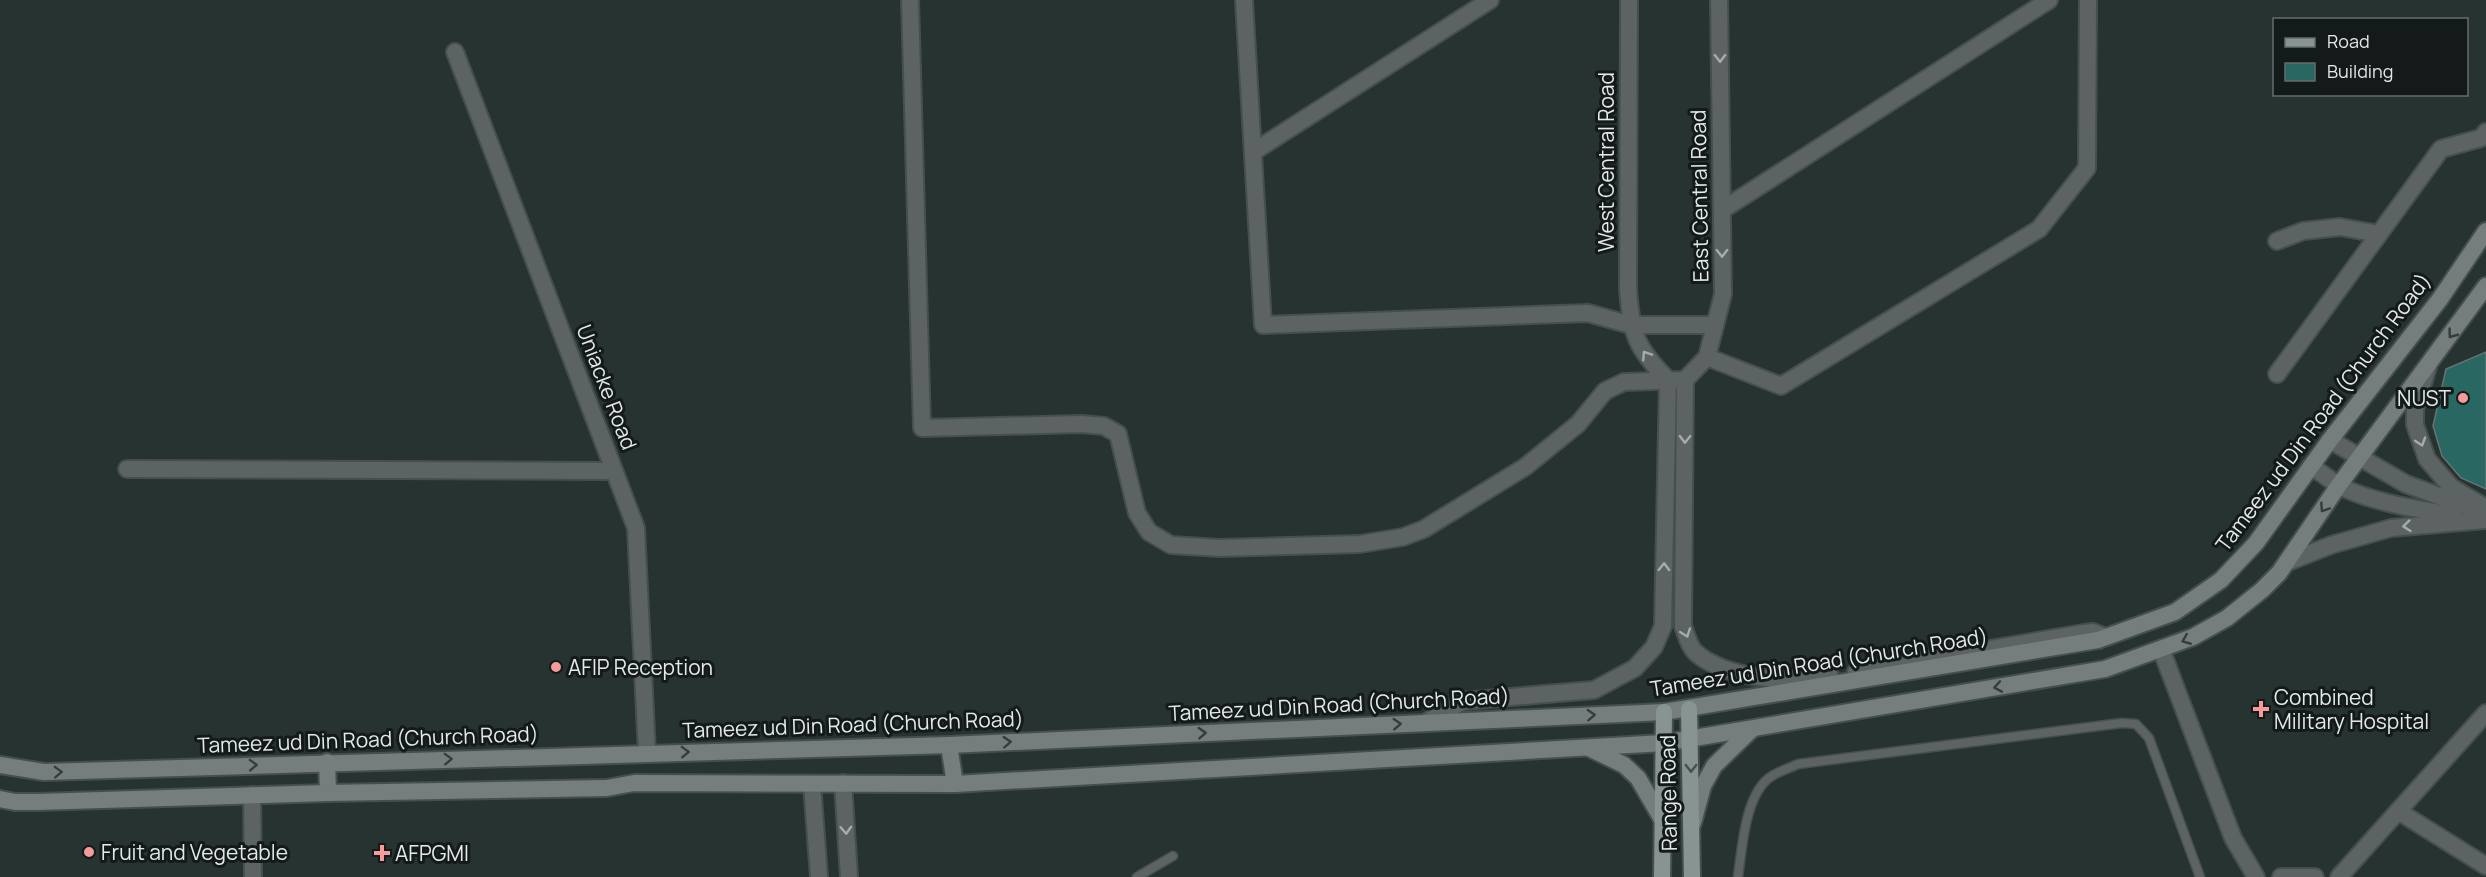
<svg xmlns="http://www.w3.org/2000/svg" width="2486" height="877" font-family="Manrope,sans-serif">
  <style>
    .building { fill: #296762; stroke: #677472; stroke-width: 1.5 }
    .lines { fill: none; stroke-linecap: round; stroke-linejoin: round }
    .service-casing { stroke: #45504e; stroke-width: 11 }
    .minor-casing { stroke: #45504e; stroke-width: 20 }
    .tertiary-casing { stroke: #45504e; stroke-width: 20 }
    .secondary-casing { stroke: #45504e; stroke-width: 20 }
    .primary-casing { stroke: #45504e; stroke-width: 20 }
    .service { stroke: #5d6262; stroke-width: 8 }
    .minor { stroke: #5d6262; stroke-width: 16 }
    .tertiary { stroke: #5d6262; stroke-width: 16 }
    .secondary { stroke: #757e7d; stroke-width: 16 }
    .primary { stroke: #889492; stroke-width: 16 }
    .oneway { stroke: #a6acac }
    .oneway2 { stroke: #363c3c }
    .oneway3 { stroke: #48504f }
    .poi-dot { fill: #f59b99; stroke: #141919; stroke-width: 2 }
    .labels { text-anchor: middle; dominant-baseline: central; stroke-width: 6; stroke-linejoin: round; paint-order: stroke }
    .street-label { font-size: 21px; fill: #e2e9e8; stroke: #141919 }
    .poi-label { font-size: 21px; fill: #e2e9e8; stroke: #141919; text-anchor: start }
  </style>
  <rect width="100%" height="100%" fill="#273331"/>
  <path class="building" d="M2486,352V489L2461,478L2442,456L2433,426L2446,369Z"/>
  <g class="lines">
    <defs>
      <g id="service">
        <path d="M1137,877L1173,856"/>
        <path d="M1738,877C1742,849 1745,792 1772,776C1779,771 1790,768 1798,764L2122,723L2136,724L2149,738L2200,877"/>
      </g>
      <g id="minor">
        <path d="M910,0L922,428L1081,424L1104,426L1118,434L1137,513L1149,532L1171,545L1220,548L1360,544L1403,537L1424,529L1525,467L1578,424L1605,391L1624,382L1685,380"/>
        <path d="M1244,0L1263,325L1588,313L1631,325H1715"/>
        <path d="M1629,0L1628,289C1632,335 1635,347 1668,380"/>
        <path d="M455,52L636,528L647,753"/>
        <path d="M1253,152L1490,0"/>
        <path d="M1722,210L2049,0"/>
        <path d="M2277,241L2303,231L2340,227L2379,234"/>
        <path d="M1707,357L1781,386L2039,229L2087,168L2088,0"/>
        <path d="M2277,374L2441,149L2481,138L2486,132"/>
        <path d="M1685,380L1683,626C1686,634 1689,646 1695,652C1726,680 1791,683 1830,676"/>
        <path d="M1685,380L1707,357L1723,294L1719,0"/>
        <path d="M127,469L614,471"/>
        <path d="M2161,649L2233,838L2256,877"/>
        <path d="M1856,672L2084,633L2093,632L2105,637"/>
        <path d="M1425,723L1463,701L1594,690L1635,668L1654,647L1663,626L1668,380"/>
        <path d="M843,783L849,877"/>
        <path d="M812,784L819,877"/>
        <path d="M252,795L253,877"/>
        <path d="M2398,811L2486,866"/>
        <path d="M2281,877H2315"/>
        <path d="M2339,877L2486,713"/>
      </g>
      <g id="tertiary">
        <path d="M2428,367L2415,409V425L2427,459L2451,487L2486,508"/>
        <path d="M2330,440L2406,484L2472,508"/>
        <path d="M2311,466C2320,472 2329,479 2338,485C2369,502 2420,510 2455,515"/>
        <path d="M2288,562L2331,545L2391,528L2486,520"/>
      </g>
      <g id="secondary">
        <path d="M949,745L955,784"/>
        <path d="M1589,748L1624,765L1638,778L1663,821"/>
        <path d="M327,762L328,793"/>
        <path d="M0,765L44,772L949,745L1664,712L2098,640L2175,612L2221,580L2256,543L2330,440L2440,299L2486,231"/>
        <path d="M0,799L15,802H37L328,793L607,788L634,783L955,784L1664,743L2105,669L2193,637L2227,618L2262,590L2279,573L2339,485L2486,286"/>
        <path d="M1693,823L1703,786L1714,766L1751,730"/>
      </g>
      <g id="primary">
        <path d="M1689,709L1692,877"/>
        <path d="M1662,877L1664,712"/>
      </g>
    </defs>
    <use href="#service" class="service-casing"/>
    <use href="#minor" class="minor-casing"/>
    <use href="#tertiary" class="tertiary-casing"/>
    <use href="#secondary" class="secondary-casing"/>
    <use href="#primary" class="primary-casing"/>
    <use href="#service" class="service"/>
    <use href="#minor" class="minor"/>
    <use href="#tertiary" class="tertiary"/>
    <use href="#secondary" class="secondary"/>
    <use href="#primary" class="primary"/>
  </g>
  <defs><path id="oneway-chevron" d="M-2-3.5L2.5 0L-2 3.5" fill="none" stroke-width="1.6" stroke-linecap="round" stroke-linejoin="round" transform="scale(1.5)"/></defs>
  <g class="oneway">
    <use href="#oneway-chevron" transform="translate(1720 58) rotate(89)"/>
    <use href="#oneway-chevron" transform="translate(1722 253) rotate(89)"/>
    <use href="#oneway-chevron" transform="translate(1646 355) rotate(-123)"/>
    <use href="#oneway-chevron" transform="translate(1685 439) rotate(91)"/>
    <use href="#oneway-chevron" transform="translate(2421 442) rotate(72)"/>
    <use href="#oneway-chevron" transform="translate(2407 526) rotate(174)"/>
    <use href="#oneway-chevron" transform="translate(1664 567) rotate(-89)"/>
    <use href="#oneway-chevron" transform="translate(1686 633) rotate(70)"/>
    <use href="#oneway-chevron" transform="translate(846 830) rotate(87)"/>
  </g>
  <g class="oneway2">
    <use href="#oneway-chevron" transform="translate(2452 334) rotate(127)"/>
    <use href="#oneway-chevron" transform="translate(2324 508) rotate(124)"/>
    <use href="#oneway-chevron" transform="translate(2186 640) rotate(158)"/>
    <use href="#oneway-chevron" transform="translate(1998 687) rotate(170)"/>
    <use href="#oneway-chevron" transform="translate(1591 715) rotate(-3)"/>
    <use href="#oneway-chevron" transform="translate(1397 724) rotate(-3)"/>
    <use href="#oneway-chevron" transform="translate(1202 733) rotate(-3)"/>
    <use href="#oneway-chevron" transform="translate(1007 742) rotate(-3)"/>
    <use href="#oneway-chevron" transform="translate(685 752) rotate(-2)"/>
    <use href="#oneway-chevron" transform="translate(448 759) rotate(-2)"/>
    <use href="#oneway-chevron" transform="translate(253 765) rotate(-2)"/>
    <use href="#oneway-chevron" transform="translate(58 772) rotate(-2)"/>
  </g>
  <use class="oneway3" href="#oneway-chevron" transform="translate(1691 768) rotate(90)"/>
  <g class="poi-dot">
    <circle cx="2463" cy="398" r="6"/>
    <circle cx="556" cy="667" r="6"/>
    <path d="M2258 700h6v6h6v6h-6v6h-6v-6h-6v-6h6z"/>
    <circle cx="89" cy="852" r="6"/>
    <path d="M379 844h6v6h6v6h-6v6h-6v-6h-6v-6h6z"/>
  </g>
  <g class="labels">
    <g class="street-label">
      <text transform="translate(1606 162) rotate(-90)">West Central Road</text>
      <text transform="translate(1699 196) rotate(-91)">East Central Road</text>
      <text transform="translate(607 387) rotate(69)">Uniacke Road</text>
      <text transform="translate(2323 412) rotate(-53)">Tameez ud Din Road (Church Road)</text>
      <text transform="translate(1819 662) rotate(-9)">Tameez ud Din Road (Church Road)</text>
      <text transform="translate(1339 704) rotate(-3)">Tameez ud Din Road (Church Road)</text>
      <text transform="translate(853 724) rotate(-2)">Tameez ud Din Road (Church Road)</text>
      <text transform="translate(368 739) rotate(-2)">Tameez ud Din Road (Church Road)</text>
      <text transform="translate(1668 793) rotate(-91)">Range Road</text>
    </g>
    <g class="poi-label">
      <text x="2451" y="398" text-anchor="end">NUST</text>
      <text x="568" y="667">AFIP Reception</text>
      <text x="2274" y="697">Combined<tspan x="2274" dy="24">Military Hospital</tspan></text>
      <text x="101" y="852">Fruit and Vegetable</text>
      <text x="395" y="853">AFPGMI</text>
    </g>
  </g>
  <rect x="2273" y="18" width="195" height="78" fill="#141919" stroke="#666c6c" stroke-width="1.5"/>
  <rect x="2285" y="38" width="30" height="9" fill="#889492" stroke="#666c6c" stroke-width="1.5"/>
  <text x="2327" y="48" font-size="18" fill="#e2e9e8">Road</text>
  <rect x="2285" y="63" width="30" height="18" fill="#296762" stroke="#666c6c" stroke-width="1.5"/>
  <text x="2327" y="78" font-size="18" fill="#e2e9e8">Building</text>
</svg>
